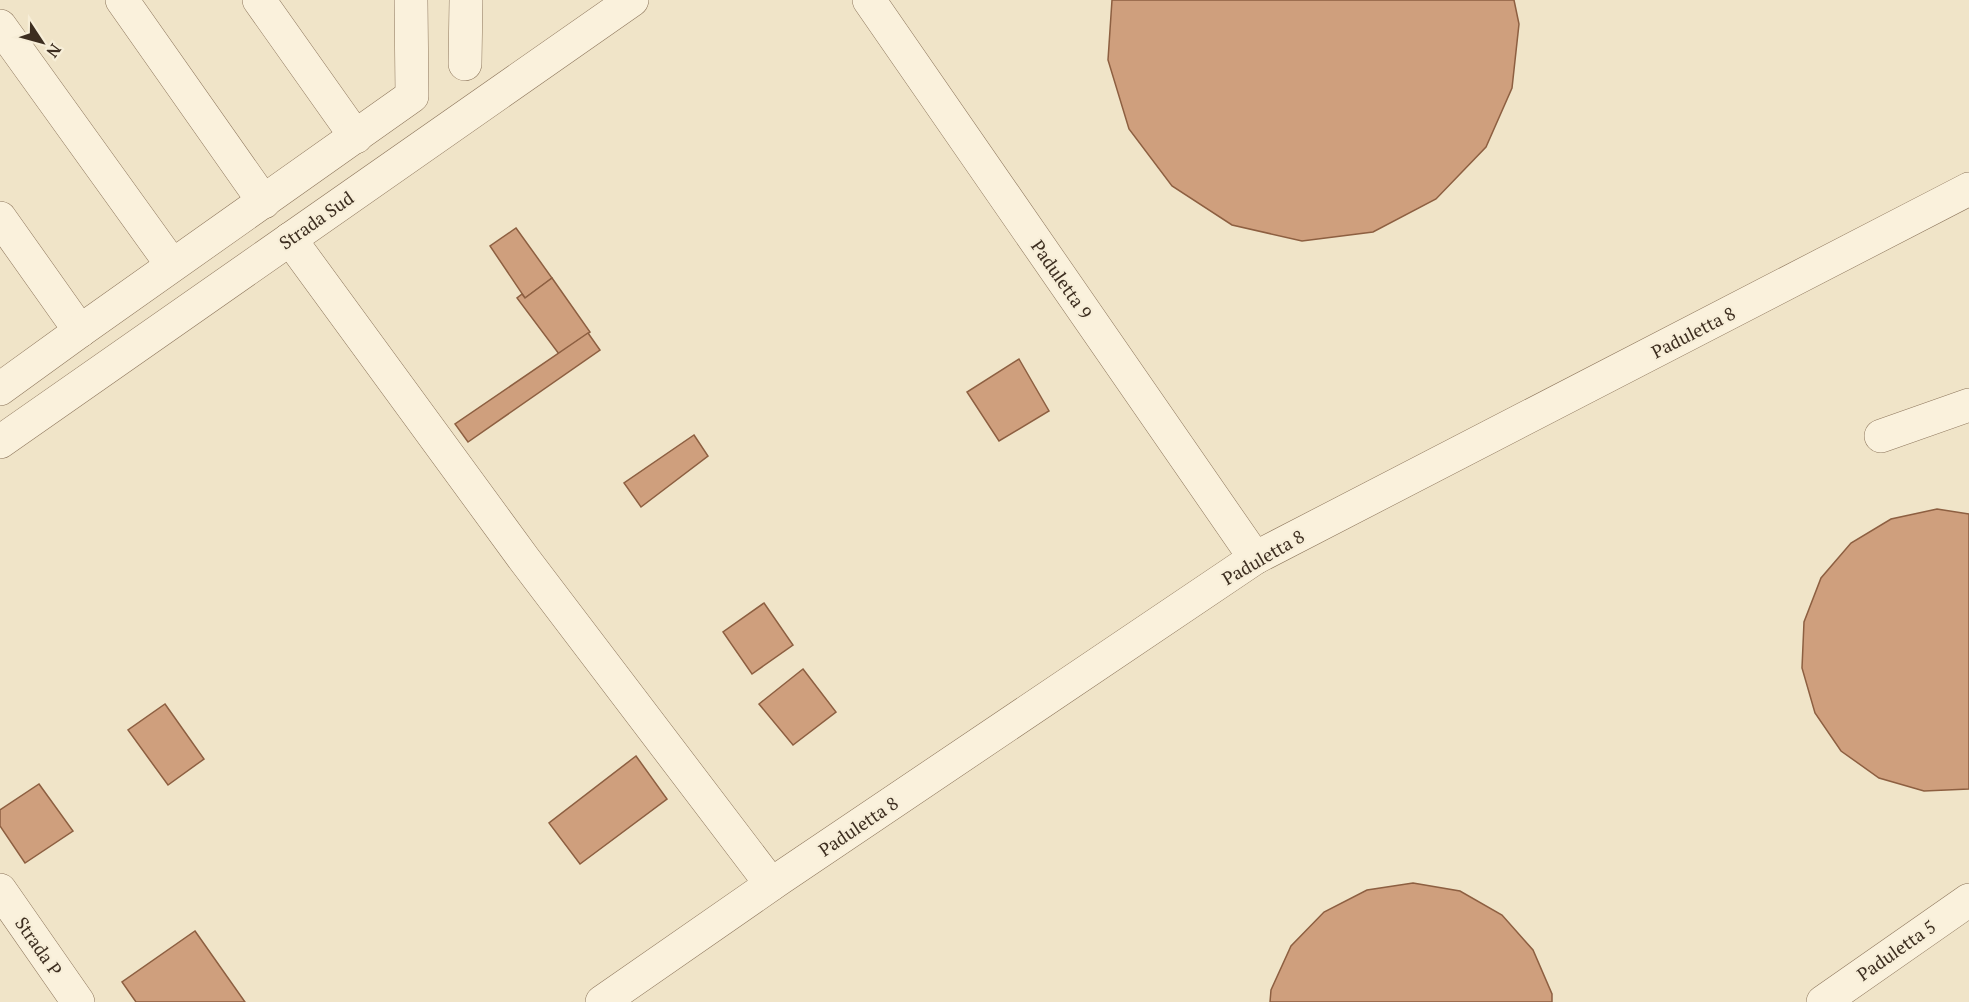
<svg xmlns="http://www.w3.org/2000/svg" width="1969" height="1002" font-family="'PT Serif',serif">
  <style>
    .building { fill: #cf9f7d; stroke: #8d5f41; stroke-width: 1.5 }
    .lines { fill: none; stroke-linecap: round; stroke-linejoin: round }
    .minor-casing { stroke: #8d765c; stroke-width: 34 }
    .minor { stroke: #faf1dc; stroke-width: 33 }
    .labels { text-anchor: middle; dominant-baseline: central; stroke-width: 4.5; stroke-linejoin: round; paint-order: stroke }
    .street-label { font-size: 18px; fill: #3d2e20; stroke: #f7eed8 }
  </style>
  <rect width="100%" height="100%" fill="#f0e4c8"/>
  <g class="building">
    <path d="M1112,0H1514L1519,24L1512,88L1486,147L1436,199L1373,232L1302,241L1232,225L1172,186L1129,129L1108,60Z"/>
    <path d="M516,228L552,278L525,298L490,246Z"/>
    <path d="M552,278L590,332L559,354L517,298L522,294L525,298Z"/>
    <path d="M588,333L600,350L468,442L455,424Z"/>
    <path d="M1019,359L1049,411L999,441L967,392Z"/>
    <path d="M694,435L708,456L641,507L624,483Z"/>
    <path d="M1937,509L1969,514V789L1924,791L1879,778L1841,751L1815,713L1802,668L1804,622L1821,578L1851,543L1891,519Z"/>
    <path d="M764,603L793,645L752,674L723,632Z"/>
    <path d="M803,669L836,712L793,745L759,704Z"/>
    <path d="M165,704L204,759L168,785L128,730Z"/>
    <path d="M636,756L667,799L580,864L549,823Z"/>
    <path d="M39,784L73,831L25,863L0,826V810Z"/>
    <path d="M1413,883L1460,891L1502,915L1533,950L1552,994V1002H1270L1271,990L1291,946L1324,912L1367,890Z"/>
    <path d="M195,931L245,1002H136L122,982Z"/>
  </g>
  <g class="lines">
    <defs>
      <g id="minor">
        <path d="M122,0L264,202"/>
        <path d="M259,0L356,137"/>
        <path d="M869,0L1255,558"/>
        <path d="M0,26L172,265"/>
        <path d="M465,64L466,0"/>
        <path d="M0,218L80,331"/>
        <path d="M290,239L524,559L771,884"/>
        <path d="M0,389L80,331L412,96L411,0"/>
        <path d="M1881,436L1969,405"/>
        <path d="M0,442L632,0"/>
        <path d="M0,890L78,1002"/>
        <path d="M602,1002L779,879L1255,558L1969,189"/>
        <path d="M1823,1002L1969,900"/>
      </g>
    </defs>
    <use href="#minor" class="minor-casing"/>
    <use href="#minor" class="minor"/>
  </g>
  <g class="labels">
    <g class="street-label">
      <text transform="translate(316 220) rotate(-35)">Strada Sud</text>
      <text transform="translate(1062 279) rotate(55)">Paduletta 9</text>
      <text transform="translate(1693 332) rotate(-27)">Paduletta 8</text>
      <text transform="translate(1263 557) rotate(-30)">Paduletta 8</text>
      <text transform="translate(858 826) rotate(-34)">Paduletta 8</text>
      <text transform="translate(39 946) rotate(55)">Strada P</text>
      <text transform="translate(1896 950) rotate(-35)">Paduletta 5</text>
    </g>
  </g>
  <g transform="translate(42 42) rotate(126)" stroke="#f7eed8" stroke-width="4.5" paint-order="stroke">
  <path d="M0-4.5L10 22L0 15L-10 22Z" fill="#3d2e20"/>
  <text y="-9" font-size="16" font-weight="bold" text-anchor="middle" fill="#3d2e20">N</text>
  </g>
</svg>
